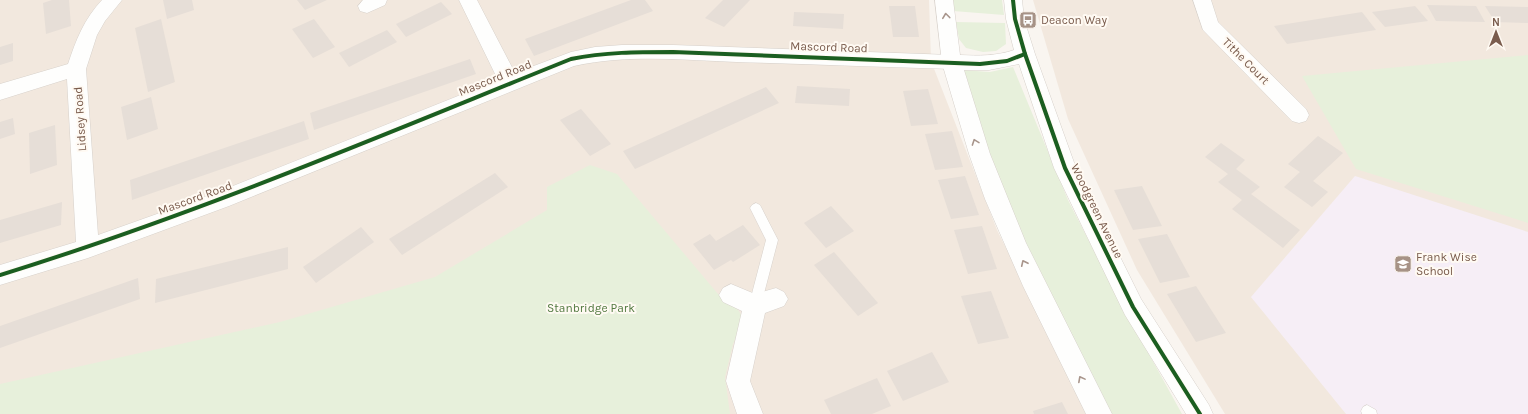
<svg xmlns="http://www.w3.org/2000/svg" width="1528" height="414" font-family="Karla,sans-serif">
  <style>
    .residential { fill: #f2e8de }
    .education { fill: #f6eef6 }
    .green { fill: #e7f0db }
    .building { fill: #e6ded7 }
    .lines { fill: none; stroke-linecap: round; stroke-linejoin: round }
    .service-casing { stroke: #d7d1cb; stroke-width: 1 }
    .minor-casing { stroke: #d7d1cb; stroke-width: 1 }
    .tertiary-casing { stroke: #d7d1cb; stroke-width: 1 }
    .service { fill: #fefefd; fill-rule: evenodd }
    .minor { fill: #fefefd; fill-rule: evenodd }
    .tertiary { fill: #fefefd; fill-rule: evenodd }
    .cycleway-casing { stroke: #fffaf3; stroke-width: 6 }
    .cycleway { stroke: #1b5e20; stroke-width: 4 }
    .oneway { stroke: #a8958b }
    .labels { text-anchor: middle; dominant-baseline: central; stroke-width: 4; stroke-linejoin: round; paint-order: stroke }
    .poi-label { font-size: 12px; fill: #7a5c4d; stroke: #fffaf3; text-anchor: start }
    .street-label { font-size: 12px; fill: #7a5c4d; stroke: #fffaf3 }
    .park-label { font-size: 12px; fill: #537a41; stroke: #fffaf3 }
  </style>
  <rect width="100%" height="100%" fill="#f9f5f0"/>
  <g class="residential">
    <path d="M0,0H929L931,61L997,230L1088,414H0Z"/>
    <path d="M1033,0H1528V414H1225L1137,270L1068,119Z"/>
  </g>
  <path class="education" d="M1355,176L1528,232V414H1346L1251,297Z"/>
  <g class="green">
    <path d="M952,0H1002L1004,15L953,11Z"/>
    <path d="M956,22L1005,23L1006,44L996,51L983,52L966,48L959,39Z"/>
    <path d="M1528,55V223L1356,169L1302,76Z"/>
    <path d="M1013,67L1068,200L1118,298L1182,414H1109L1038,276L985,141L962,70L990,72Z"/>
    <path d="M590,165L617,174L718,294L736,307L744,319L733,344L725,377L730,414H0V384L280,322L435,277L547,210V187Z"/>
  </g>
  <g class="building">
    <path d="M52,0H69L71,26L46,34L43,3Z"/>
    <path d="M163,0H192L194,10L167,19Z"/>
    <path d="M297,0H327L305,10Z"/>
    <path d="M631,0H645L653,11L534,56L525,39Z"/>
    <path d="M723,0H750L724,27L705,18Z"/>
    <path d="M441,2L452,14L406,37L396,24Z"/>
    <path d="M1427,5L1476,6L1485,22L1436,21Z"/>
    <path d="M889,6H915L919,37H893Z"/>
    <path d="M1415,6L1428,21L1385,27L1372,12Z"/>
    <path d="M1485,6L1528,7V23L1495,22Z"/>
    <path d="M794,12L844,14L843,29L793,26Z"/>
    <path d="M1362,12L1376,30L1287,44L1274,26Z"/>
    <path d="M161,19L175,82L148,92L135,28Z"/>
    <path d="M314,19L335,47L313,58L292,29Z"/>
    <path d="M387,30L397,42L349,67L339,53Z"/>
    <path d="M13,43V61L0,65V47Z"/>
    <path d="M470,59L476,74L314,130L310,113Z"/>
    <path d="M797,86L850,89L849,106L795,103Z"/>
    <path d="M766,87L779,103L635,169L623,151Z"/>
    <path d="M928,89L938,124L911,126L903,91Z"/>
    <path d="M151,97L158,129L127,140L121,107Z"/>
    <path d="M581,109L611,144L590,156L560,120Z"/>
    <path d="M13,118L15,134L0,139V122Z"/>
    <path d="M304,121L309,139L132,200L130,180Z"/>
    <path d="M55,125L57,165L30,174L29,133Z"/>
    <path d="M952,131L963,167L935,170L925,134Z"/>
    <path d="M1318,136L1343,153L1313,181L1328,192L1312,207L1284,187L1300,172L1288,164Z"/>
    <path d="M1221,143L1245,160L1236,169L1260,187L1251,194L1300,230L1283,248L1232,209L1242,200L1218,182L1228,174L1205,157Z"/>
    <path d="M495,173L508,187L402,255L389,239Z"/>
    <path d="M965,176L979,215L951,219L938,180Z"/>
    <path d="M1142,186L1162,226L1133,230L1114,190Z"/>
    <path d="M62,202L61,225L0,243V220Z"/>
    <path d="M831,206L854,231L826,248L804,223Z"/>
    <path d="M743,225L760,245L733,262L731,260L714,270L693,244L710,234L716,241Z"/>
    <path d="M982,226L997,269L968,274L954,230Z"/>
    <path d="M361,227L374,242L316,283L303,267Z"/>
    <path d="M1167,234L1178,255L1190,277L1160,283L1138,239Z"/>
    <path d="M288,247V269L155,303L156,279Z"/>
    <path d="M834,252L878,303L858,316L814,265Z"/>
    <path d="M138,278L140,299L0,348V326Z"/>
    <path d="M1196,286L1210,308L1226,333L1196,342L1167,294Z"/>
    <path d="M991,291L1009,338L978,344L961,296Z"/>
    <path d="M932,352L949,382L903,401L887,371Z"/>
    <path d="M877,378L891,406L872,414H831L824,400Z"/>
    <path d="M1062,402L1068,414H1034L1033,411Z"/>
  </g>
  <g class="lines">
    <defs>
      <g id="service">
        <path d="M756,203L760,205L778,240L761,305L759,309L755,310L751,309L749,305L766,240L750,208L752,205Z"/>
        <path d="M1367,405L1376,410L1377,414H1362L1361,411L1363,407Z"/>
      </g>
      <g id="minor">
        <path d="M102,0H122L105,21L97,35L86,69L98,235L213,194L498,80L459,0H477L515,73L571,52L595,47L622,45H673L952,55L959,57L962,62L959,67L952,69C880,67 809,64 737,62C683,60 628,54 574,66L229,206L88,258L0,285V265L76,242L67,79L0,100V84L68,64C76,40 84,19 102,0Z"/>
        <path d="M363,0H387L385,5L367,13L360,11L358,6Z"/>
        <path d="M1193,0H1211L1218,22L1306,109L1309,115L1306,121L1299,123L1292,121L1203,30Z"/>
        <path d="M731,284L755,294L776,288L784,292L788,299L784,306L765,313L750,381L763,414H737L726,381L742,311L723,302L719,295L723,288Z"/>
      </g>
      <path id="tertiary" d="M935,0H953L960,55C978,56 997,56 1014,50L1006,19L1004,0H1022L1024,19L1035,54L1076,168L1141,299L1209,405L1213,414H1186L1125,315L1054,168L1019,64L989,70H964L990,154L1026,243L1112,414H1086L1023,286L985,199L969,154L942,63Z"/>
    </defs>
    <use href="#service" class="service-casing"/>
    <use href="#minor" class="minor-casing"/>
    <use href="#tertiary" class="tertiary-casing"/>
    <use href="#service" class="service"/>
    <use href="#minor" class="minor"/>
    <use href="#tertiary" class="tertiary"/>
    <defs>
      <g id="cycleway">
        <path d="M1013,0L1015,19L1025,54L1065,168L1133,307L1200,414"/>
        <path d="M0,275C195,215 382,135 571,59C605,52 638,52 673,52L980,64L1007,61L1025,54"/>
      </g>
    </defs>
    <use href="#cycleway" class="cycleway-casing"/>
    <use href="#cycleway" class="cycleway"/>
  </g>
  <defs><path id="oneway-chevron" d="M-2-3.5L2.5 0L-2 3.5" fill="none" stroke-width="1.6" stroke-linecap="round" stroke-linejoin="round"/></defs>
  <g class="oneway">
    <use href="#oneway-chevron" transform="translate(946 16) rotate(-97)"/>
    <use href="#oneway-chevron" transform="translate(975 142) rotate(-110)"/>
    <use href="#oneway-chevron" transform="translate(1024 263) rotate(-115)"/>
    <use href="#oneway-chevron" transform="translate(1081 379) rotate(-118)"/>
  </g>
  <defs>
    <symbol id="bus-square" viewBox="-11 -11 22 22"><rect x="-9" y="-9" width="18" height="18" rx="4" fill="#a69286" stroke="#fffaf3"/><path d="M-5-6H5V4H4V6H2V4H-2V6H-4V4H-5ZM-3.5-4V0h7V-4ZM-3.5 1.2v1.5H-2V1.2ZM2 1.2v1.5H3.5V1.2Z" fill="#fff"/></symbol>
    <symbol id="school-square" viewBox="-11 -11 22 22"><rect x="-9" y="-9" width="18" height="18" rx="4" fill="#a69286" stroke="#fffaf3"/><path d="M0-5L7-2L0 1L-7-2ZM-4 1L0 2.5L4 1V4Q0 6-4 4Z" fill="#fff"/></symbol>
  </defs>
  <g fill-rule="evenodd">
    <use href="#bus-square" x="1018" y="10" width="20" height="20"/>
    <use href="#school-square" x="1393" y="254" width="20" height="20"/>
  </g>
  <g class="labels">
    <g class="poi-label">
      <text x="1041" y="20">Deacon Way</text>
      <text x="1416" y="257">Frank Wise<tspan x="1416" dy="14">School</tspan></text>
    </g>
    <g class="street-label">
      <text transform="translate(829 47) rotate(2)">Mascord Road</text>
      <text transform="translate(1246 61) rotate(45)">Tithe Court</text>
      <text transform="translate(495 78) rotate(-22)">Mascord Road</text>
      <text transform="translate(80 119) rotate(-94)">Lidsey Road</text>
      <text transform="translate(195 198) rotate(-20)">Mascord Road</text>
      <text transform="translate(1097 211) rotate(64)">Woodgreen Avenue</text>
    </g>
    <g class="park-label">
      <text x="591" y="308">Stanbridge Park</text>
    </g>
  </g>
  <g transform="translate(1496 32)" stroke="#fffaf3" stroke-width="3" paint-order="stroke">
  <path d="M0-3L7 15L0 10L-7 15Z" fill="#7a5c4d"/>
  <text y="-6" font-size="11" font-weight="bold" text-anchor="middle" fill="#7a5c4d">N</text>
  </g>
</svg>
